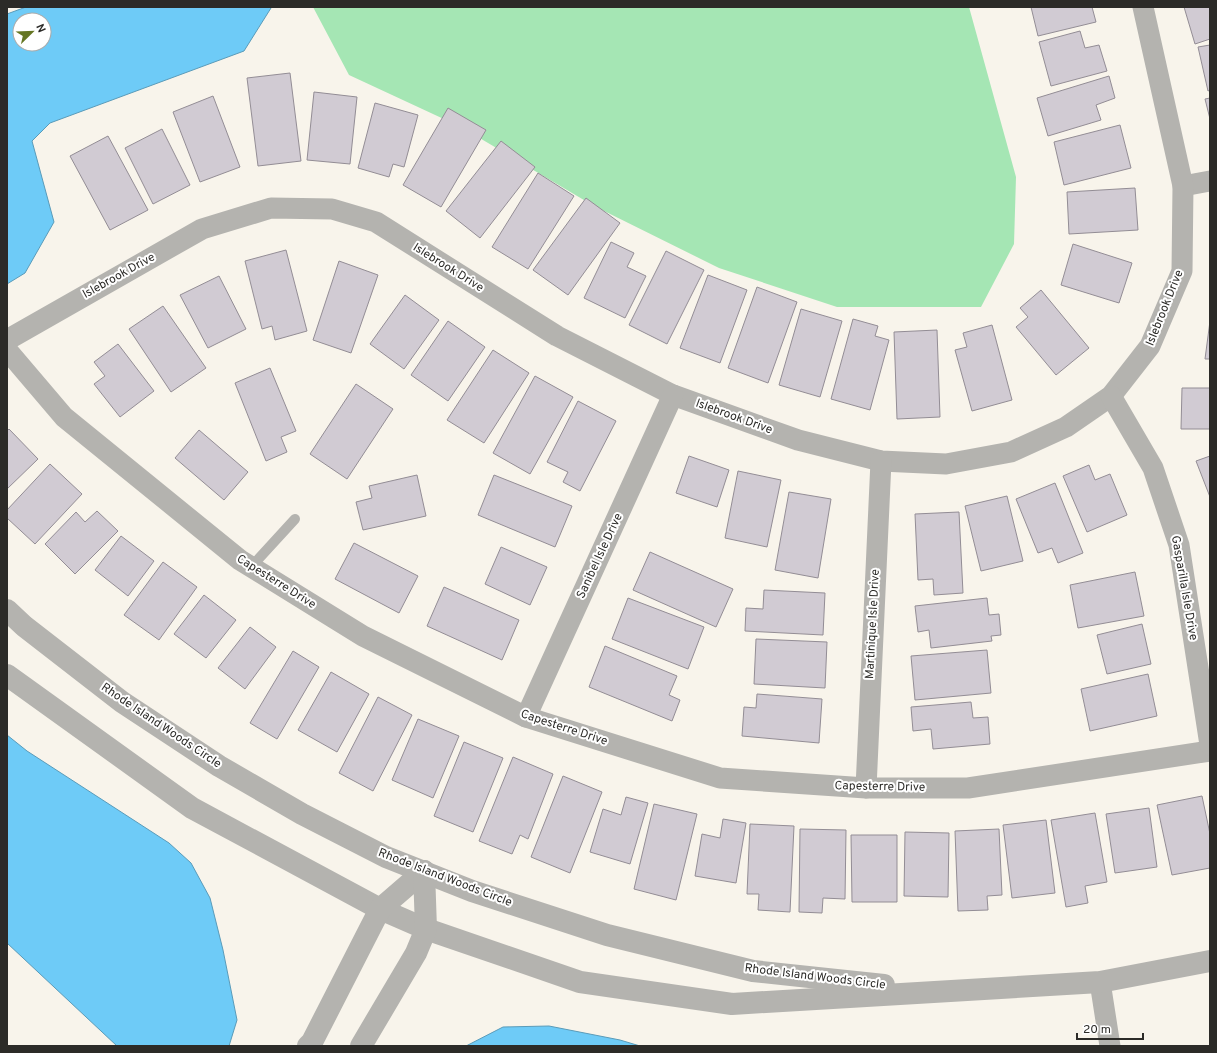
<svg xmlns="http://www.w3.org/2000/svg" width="1217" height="1053" font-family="Overpass,sans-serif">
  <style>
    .green { fill: #a5e6b4 }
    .water { fill: #6ecbf7; stroke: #5a9bb9; fill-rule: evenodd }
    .building { fill: #d1cbd3; stroke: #938d95 }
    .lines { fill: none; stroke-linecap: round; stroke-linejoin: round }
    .service { stroke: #b4b3af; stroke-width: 10 }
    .minor { stroke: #b4b3af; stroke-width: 21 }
    .tertiary { stroke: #b4b3af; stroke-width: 22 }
    .labels { text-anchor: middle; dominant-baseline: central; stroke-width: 4; stroke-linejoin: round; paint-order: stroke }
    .street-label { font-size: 12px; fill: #2c2b28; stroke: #fff }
  </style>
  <rect width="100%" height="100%" fill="#f8f4eb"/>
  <path class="green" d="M313,7H969L1016,177L1014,244L981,307H837L719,268L594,206L461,127L349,75Z"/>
  <g class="water">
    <path d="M26,7H271V8L244,51L50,123L32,141L54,222L25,273L7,284V14ZM20,20H44V44H20Z"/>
    <path d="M7,735L27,751L169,843L191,863L210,898L223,950L237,1020L229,1046H117L7,943Z"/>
    <path d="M549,1026L620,1040L640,1046H466L503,1027Z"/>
  </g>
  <g class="building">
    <path d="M1031,7H1092L1096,22L1038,36Z"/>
    <path d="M1184,7H1210V39L1195,44Z"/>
    <path d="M1080,31L1085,48L1099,45L1107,71L1051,86L1039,42Z"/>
    <path d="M1210,45V90L1208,91L1198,47Z"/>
    <path d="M290,73L301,161L258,166L247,78Z"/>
    <path d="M1109,76L1115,98L1096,105L1101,120L1048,136L1037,98Z"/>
    <path d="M314,92L357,97L350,164L307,160Z"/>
    <path d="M213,96L240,167L200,182L173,112Z"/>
    <path d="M1210,98V119L1205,99Z"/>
    <path d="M375,103L418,115L404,167L393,164L389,177L358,168Z"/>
    <path d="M448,108L486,130L441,207L403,185Z"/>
    <path d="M1120,125L1131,168L1064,185L1054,142Z"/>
    <path d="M162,129L190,185L153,204L125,148Z"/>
    <path d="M108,136L148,210L110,230L70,156Z"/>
    <path d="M501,141L535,167L480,238L446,211Z"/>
    <path d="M538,173L574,196L528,269L492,247Z"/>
    <path d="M1135,188L1138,230L1069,234L1067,192Z"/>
    <path d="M586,198L620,223L568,295L533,270Z"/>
    <path d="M611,242L634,253L627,267L646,276L625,318L584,298Z"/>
    <path d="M1073,244L1132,263L1119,303L1061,285Z"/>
    <path d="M286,250L307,331L275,340L272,326L262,329L245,261Z"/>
    <path d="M666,251L704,270L667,344L629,325Z"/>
    <path d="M339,261L378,275L351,353L313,340Z"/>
    <path d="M708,275L747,290L720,363L680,348Z"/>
    <path d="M219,276L246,329L208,348L180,295Z"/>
    <path d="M757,287L797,302L768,383L728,368Z"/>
    <path d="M1041,290L1089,348L1056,375L1016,327L1028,317L1020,308Z"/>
    <path d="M405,295L439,320L404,369L370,344Z"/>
    <path d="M163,306L206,368L171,392L129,329Z"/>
    <path d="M801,309L842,321L820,397L779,385Z"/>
    <path d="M853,319L878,326L875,336L889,340L870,410L831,399Z"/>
    <path d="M448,321L485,347L448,401L411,375Z"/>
    <path d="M1210,321V359H1205Z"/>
    <path d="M992,325L1012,400L972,411L955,350L967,347L963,333Z"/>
    <path d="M937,330L940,417L897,419L894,332Z"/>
    <path d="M118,344L154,391L120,417L94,384L105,376L94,362Z"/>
    <path d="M493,350L529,373L484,443L447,420Z"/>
    <path d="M270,368L296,431L281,437L287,452L266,461L235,383Z"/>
    <path d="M535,376L573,397L530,474L493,453Z"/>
    <path d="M356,384L393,409L347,479L310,454Z"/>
    <path d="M1182,388H1210V429H1181Z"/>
    <path d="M578,401L616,421L580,491L563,482L568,472L547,462Z"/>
    <path d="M9,429L38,459L7,489V431Z"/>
    <path d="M199,430L248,472L224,500L175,458Z"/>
    <path d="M689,456L729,470L717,507L676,493Z"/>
    <path d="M1210,456V497L1196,461Z"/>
    <path d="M50,464L82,494L35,544L7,518V510Z"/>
    <path d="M1089,465L1095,480L1110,474L1127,515L1087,532L1063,476Z"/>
    <path d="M738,471L781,480L767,547L725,538Z"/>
    <path d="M417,475L426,516L363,530L356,502L372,498L369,486Z"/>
    <path d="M494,475L572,506L555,547L478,515Z"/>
    <path d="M1055,483L1083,553L1058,563L1052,548L1038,553L1016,499Z"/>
    <path d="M789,492L831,499L818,578L775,570Z"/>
    <path d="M1007,496L1023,561L981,571L965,506Z"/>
    <path d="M97,511L118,531L75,574L45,544L76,512L85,522Z"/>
    <path d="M959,512L963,593L934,595L933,579L918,580L915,514Z"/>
    <path d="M121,536L154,561L128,596L95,570Z"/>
    <path d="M354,543L418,576L399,613L335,579Z"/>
    <path d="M501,547L547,567L530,605L485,584Z"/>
    <path d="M650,552L733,589L716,627L633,590Z"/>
    <path d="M163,562L197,587L159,640L124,615Z"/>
    <path d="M1135,572L1144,616L1078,628L1070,585Z"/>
    <path d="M444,587L519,620L502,660L427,626Z"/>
    <path d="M764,590L825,593L823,635L745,631L746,608L763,609Z"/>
    <path d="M204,595L236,620L206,658L174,634Z"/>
    <path d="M628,598L704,627L688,669L612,639Z"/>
    <path d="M987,598L989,615L999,614L1001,635L991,636L992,641L931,648L929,630L918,632L915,606Z"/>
    <path d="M1142,624L1151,664L1107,674L1097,635Z"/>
    <path d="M250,627L276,647L245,689L218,668Z"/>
    <path d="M756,639L827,642L825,688L754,684Z"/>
    <path d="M605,646L677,676L669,695L680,700L672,721L589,687Z"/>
    <path d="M987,650L991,693L915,700L911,656Z"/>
    <path d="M293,651L319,667L277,739L250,723Z"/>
    <path d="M331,672L369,694L337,752L298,730Z"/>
    <path d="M1148,674L1157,716L1090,731L1081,689Z"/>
    <path d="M757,694L822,699L819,743L742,736L744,707L756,708Z"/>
    <path d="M378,697L412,715L373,791L339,773Z"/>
    <path d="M971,702L973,718L988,717L990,744L933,749L931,729L913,731L911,707Z"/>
    <path d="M418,719L459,736L433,798L392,780Z"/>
    <path d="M464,742L503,758L473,832L434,816Z"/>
    <path d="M513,757L553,774L528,839L520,835L512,854L479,841Z"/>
    <path d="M563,776L602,792L570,873L531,857Z"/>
    <path d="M1202,796L1210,834V868L1172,875L1157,805Z"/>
    <path d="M626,797L648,803L630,864L590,852L603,809L621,815Z"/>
    <path d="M654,804L697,814L676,900L634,889Z"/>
    <path d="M1149,808L1157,867L1115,873L1106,814Z"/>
    <path d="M1095,813L1107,882L1085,886L1088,903L1066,907L1051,820Z"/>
    <path d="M723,819L746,823L736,883L695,876L702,834L720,838Z"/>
    <path d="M1046,820L1055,893L1012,898L1003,825Z"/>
    <path d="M750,824L794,826L790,912L758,910L759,894H747Z"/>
    <path d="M800,829L846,830L845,899L823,898L822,913L799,912Z"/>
    <path d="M999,829L1002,895L987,896L988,910L958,911L955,831Z"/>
    <path d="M905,832L949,833L948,897L904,896Z"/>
    <path d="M851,835H897V902H852Z"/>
  </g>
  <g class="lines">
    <path class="service" d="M251,567L295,519"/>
    <g class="minor">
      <path d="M1183,186L1210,181"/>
      <path d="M7,340L202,229L271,208L332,209L376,222L557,336L673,395L798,440L881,461L946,464L1011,452L1066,427L1111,396L1150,346L1182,271L1183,186L1143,7"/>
      <path d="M7,350L64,417L240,560L363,636L526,717L720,778L866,788H968L1210,751"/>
      <path d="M1111,396L1153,468L1179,545L1210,745"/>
      <path d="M526,717L673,395"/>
      <path d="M866,788L881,461"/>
      <path d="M1100,982L1110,1046"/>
    </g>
    <g class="tertiary">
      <path d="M7,610L24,626L122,702L219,766L302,814L386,857L472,891L607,935L753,971L884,985"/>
      <path d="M7,675L192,808L380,909L426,929L580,982L732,1004L1100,982L1210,961"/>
      <path d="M308,1046L312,1042L380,909L424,871"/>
      <path d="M361,1046L416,953L426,929L424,871"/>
    </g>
  </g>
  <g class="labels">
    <g class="street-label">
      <text transform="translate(448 268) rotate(32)">Islebrook Drive</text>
      <text transform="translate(119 276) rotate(-29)">Islebrook Drive</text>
      <text transform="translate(1165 308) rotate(-68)">Islebrook Drive</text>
      <text transform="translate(734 417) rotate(20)">Islebrook Drive</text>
      <text transform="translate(600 556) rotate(-65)">Sanibel Isle Drive</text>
      <text transform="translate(276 582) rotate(32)">Capesterre Drive</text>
      <text transform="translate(1184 588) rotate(80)">Gasparilla Isle Drive</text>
      <text transform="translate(873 624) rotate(-87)">Martinique Isle Drive</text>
      <text transform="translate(161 726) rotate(34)">Rhode Island Woods Circle</text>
      <text transform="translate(564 728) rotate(18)">Capesterre Drive</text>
      <text transform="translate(880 787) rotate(1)">Capesterre Drive</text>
      <text transform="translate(445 878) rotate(21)">Rhode Island Woods Circle</text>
      <text transform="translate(815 977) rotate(7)">Rhode Island Woods Circle</text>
    </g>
  </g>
  <rect width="1217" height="1053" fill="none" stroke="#2c2b28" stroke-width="16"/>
  <g transform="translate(32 32) rotate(67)"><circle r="19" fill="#ffffff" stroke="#abaaa9"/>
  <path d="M0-3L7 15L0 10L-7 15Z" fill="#657623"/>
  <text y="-6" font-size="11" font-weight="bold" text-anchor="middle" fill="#2c2b28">N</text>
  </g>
  <path d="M1077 1033v6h66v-6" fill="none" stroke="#2c2b28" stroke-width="2"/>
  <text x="1083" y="1033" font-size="12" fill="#2c2b28" stroke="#ffffff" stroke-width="3" paint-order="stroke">20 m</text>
</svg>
